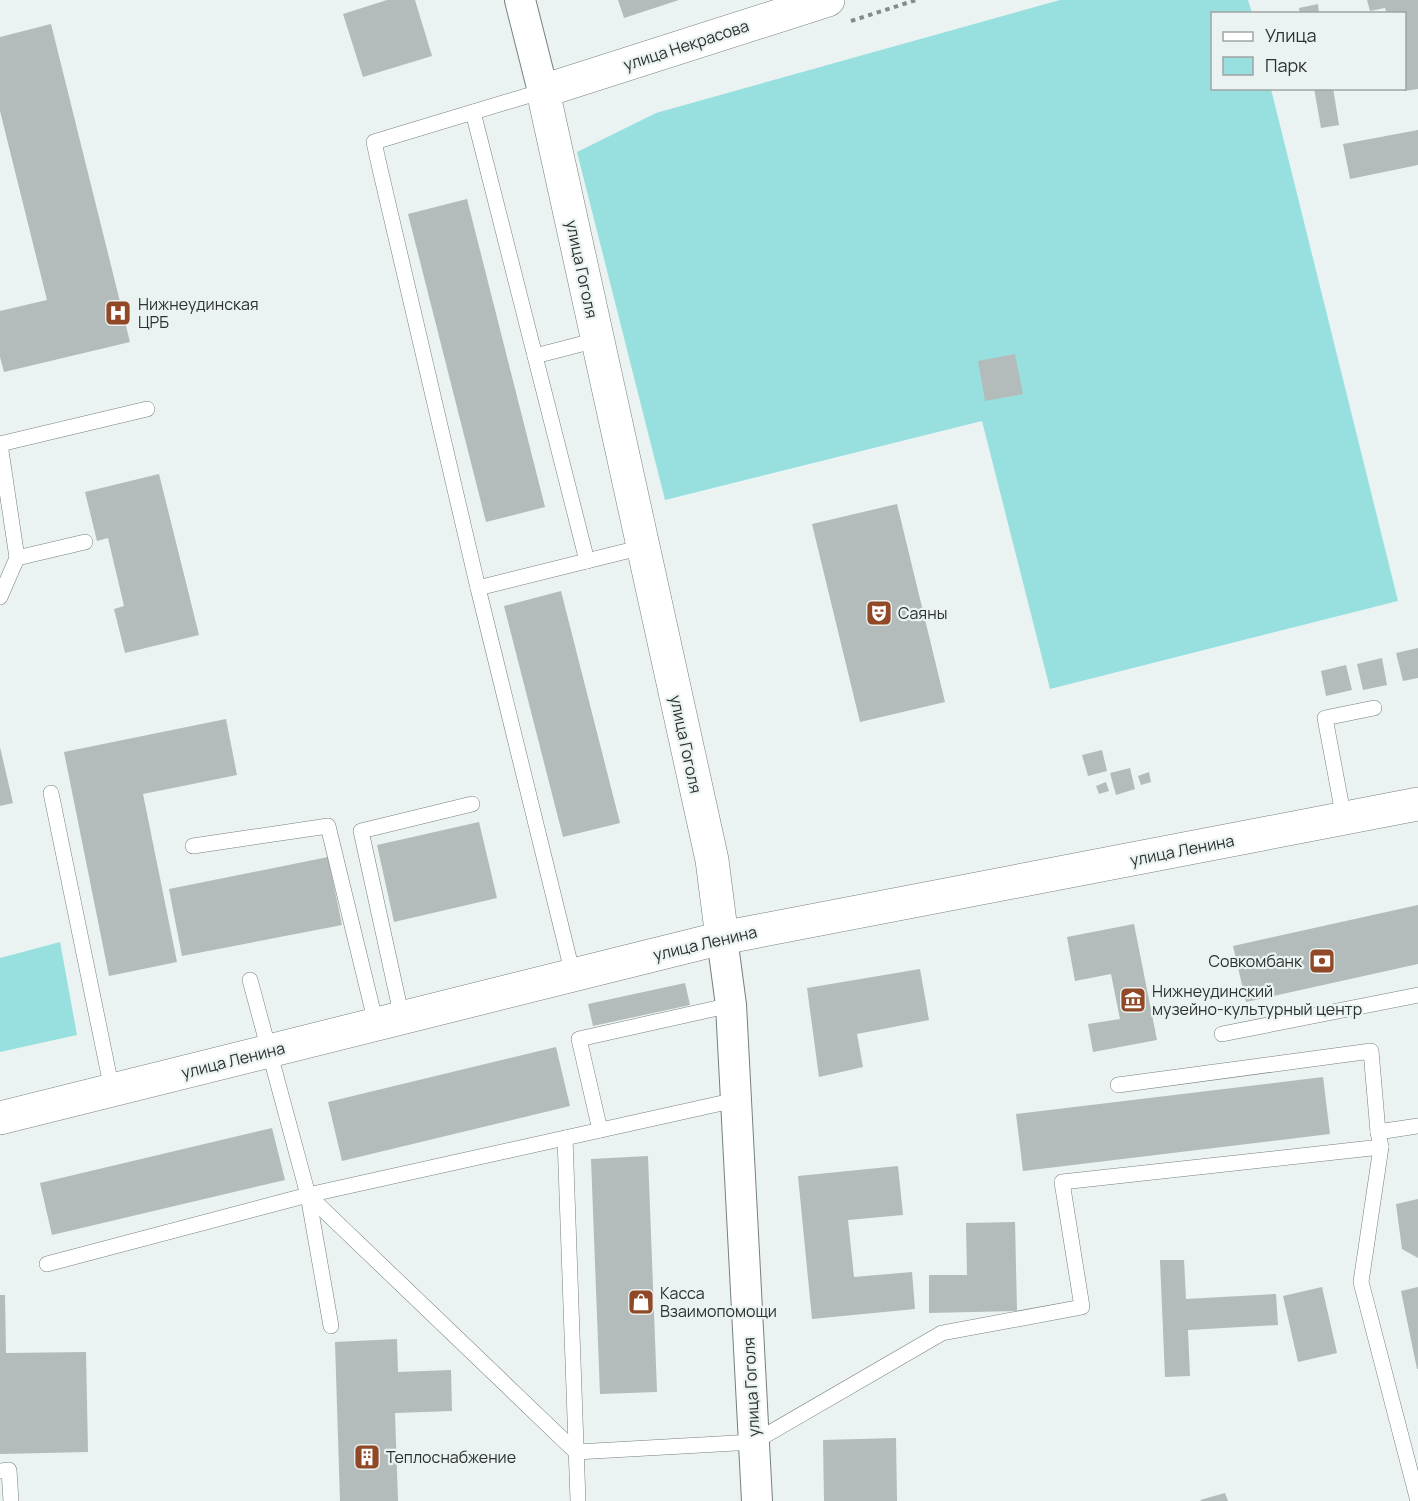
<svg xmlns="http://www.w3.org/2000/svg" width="1418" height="1501" font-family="Manrope,sans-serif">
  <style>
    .green { fill: #98e0df }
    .building { fill: #b3bbbb }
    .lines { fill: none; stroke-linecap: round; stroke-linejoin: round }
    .service-casing { stroke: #777f7f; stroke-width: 16 }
    .minor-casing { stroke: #777f7f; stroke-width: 32 }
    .tertiary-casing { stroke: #777f7f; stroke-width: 34 }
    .path { stroke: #858b8a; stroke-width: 4; stroke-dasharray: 4.5 4.5; stroke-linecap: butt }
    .service { stroke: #fff; stroke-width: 15 }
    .minor { stroke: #fff; stroke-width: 30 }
    .tertiary { stroke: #fff; stroke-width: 33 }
    .labels { text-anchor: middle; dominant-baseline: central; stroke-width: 4.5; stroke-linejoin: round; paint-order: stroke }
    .street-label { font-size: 16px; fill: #2d3130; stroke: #eaf3f2 }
    .poi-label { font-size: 16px; fill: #2d3130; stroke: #eaf3f2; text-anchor: start }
  </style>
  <rect width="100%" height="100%" fill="#eaf3f2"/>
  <g class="green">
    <path d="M1060,0H1248L1252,13L1212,14V88L1271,89L1398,601L1050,689L982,421L665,500L577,152L656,113Z"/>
    <path d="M60,942L77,1035L0,1052V958Z"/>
  </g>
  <g class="building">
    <path d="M387,0H415L432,56L363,77L343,14Z"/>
    <path d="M618,0H679L624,18Z"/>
    <path d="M1367,0H1418V89L1404,91V14H1387L1385,8L1370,11Z"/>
    <path d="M1318,4L1319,14H1300L1299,8Z"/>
    <path d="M51,24L130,342L4,372L0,357V311L47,300L0,111V37Z"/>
    <path d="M1314,88H1333L1339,125L1321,128Z"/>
    <path d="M1418,130V165L1350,179L1343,144Z"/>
    <path d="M467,199L545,507L486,522L408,214Z"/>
    <path d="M1015,354L1023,394L985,401L978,361Z"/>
    <path d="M159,474L199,635L125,653L114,609L124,606L108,538L97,541L85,492Z"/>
    <path d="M897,504L945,702L860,722L812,524Z"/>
    <path d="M561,591L620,823L563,837L504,606Z"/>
    <path d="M1418,648V678L1403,681L1396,653Z"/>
    <path d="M1382,658L1387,685L1363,690L1357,664Z"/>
    <path d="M1346,665L1352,690L1326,696L1321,671Z"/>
    <path d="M226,719L237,775L143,794L177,962L109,976L64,752Z"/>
    <path d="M0,747L13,803L0,806Z"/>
    <path d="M1102,750L1107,771L1088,776L1082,755Z"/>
    <path d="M1130,768L1135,789L1116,795L1110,773Z"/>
    <path d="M1149,772L1151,782L1141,785L1138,776Z"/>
    <path d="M1106,782L1109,791L1099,794L1096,786Z"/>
    <path d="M479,822L497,898L394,922L377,845Z"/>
    <path d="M328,857L342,925L182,956L169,889Z"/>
    <path d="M1418,905V964L1246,1002L1233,946Z"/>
    <path d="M1134,924L1157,1040L1093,1052L1088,1024L1120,1019L1111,974L1075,981L1067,937Z"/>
    <path d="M920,969L929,1020L857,1034L863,1067L819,1077L807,988Z"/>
    <path d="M685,983L690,1005L593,1026L588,1004Z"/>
    <path d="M556,1047L570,1106L342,1161L328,1102Z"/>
    <path d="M1323,1077L1330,1134L1023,1171L1016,1114Z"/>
    <path d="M272,1128L285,1180L52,1235L40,1183Z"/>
    <path d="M648,1156L657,1392L600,1394L591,1159Z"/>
    <path d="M898,1166L903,1215L848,1220L854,1277L912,1272L915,1309L812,1319L798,1176Z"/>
    <path d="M1418,1199V1258L1402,1249L1396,1204Z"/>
    <path d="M1015,1222L1017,1311L929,1313V1275H967L966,1223Z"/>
    <path d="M1160,1260H1184L1186,1299L1276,1294L1278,1325L1188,1330L1190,1376L1165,1377Z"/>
    <path d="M1322,1287L1337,1353L1298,1362L1283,1296Z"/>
    <path d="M1418,1287V1369H1417L1401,1291Z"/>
    <path d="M0,1295H5L6,1353L86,1352L88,1452L0,1454Z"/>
    <path d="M397,1339L398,1372L451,1370L452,1411L395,1413L398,1501H340L335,1342Z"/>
    <path d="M896,1438L897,1501H824L823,1440Z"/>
    <path d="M1225,1493L1228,1501H1201L1200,1500Z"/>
  </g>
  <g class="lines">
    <defs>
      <g id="service">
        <path d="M543,91L374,142L380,169L478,588L643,547"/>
        <path d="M473,112L587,561"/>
        <path d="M535,356L597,340"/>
        <path d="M17,558L85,542"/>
        <path d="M478,588L573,975"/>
        <path d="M0,597L17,558L0,444L147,409"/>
        <path d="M51,793L112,1090"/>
        <path d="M1344,819L1325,718L1374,708"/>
        <path d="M193,846L328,826L376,1024"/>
        <path d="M250,980L308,1195L736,1100"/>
        <path d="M402,1018L361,831L472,804"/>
        <path d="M1222,1034L1418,995"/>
        <path d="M1118,1085L1371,1051L1378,1132"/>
        <path d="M600,1130L579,1039L731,1005"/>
        <path d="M565,1138L578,1501"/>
        <path d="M1381,1147L1361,1282L1418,1501"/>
        <path d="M308,1195L576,1452L754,1442L942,1333L1082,1307L1062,1182L1381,1147L1378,1132L1418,1126"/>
        <path d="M308,1195L331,1326"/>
        <path d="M47,1264L308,1195"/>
        <path d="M0,1471L9,1470L11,1501"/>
      </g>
      <g id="minor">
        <path d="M520,0L543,91"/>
        <path d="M722,938L731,1005L757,1501"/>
      </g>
      <g id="tertiary">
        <path d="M722,938L712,860L543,91L828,0"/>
        <path d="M0,1118L722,938L1418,804"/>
      </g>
    </defs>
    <use href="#service" class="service-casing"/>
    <use href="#minor" class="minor-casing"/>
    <use href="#tertiary" class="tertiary-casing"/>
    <path class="path" d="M851,21L916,0"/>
    <use href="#service" class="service"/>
    <use href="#minor" class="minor"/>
    <use href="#tertiary" class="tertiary"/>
  </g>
  <defs>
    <symbol id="hospital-square" viewBox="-11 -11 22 22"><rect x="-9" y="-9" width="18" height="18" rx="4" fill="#904826" stroke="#eaf3f2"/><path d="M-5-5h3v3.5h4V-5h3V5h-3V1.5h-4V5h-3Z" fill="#fff"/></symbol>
    <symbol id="theatre-square" viewBox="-11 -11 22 22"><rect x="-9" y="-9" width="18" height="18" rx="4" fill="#904826" stroke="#eaf3f2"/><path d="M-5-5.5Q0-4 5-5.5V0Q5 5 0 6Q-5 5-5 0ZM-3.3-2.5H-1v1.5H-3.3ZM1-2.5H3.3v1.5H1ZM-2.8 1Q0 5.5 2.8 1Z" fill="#fff"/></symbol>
    <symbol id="bank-square" viewBox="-11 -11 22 22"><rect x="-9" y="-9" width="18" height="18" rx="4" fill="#904826" stroke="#eaf3f2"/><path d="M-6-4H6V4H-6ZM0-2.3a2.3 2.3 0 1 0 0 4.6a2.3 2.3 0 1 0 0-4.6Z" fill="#fff"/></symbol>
    <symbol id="museum-square" viewBox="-11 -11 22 22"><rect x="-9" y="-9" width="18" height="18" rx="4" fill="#904826" stroke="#eaf3f2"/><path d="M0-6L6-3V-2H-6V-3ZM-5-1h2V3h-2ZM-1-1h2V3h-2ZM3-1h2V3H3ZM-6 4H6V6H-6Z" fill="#fff"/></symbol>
    <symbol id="shop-square" viewBox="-11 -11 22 22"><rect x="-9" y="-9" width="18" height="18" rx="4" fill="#904826" stroke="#eaf3f2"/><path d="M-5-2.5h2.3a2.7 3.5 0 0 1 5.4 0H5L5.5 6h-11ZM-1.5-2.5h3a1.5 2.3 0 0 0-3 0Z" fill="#fff"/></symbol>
    <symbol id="building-square" viewBox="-11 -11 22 22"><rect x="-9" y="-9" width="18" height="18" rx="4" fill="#904826" stroke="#eaf3f2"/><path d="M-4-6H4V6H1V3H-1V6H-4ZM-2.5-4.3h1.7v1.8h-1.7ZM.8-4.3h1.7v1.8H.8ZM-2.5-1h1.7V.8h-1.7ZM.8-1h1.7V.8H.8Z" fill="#fff"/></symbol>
  </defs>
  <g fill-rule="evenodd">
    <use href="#hospital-square" x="103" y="298" width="30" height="30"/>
    <use href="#theatre-square" x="864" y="598" width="30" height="30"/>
    <use href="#bank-square" x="1307" y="946" width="30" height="30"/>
    <use href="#museum-square" x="1118" y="985" width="30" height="30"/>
    <use href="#shop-square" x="626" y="1287" width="30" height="30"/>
    <use href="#building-square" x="352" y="1442" width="30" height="30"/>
  </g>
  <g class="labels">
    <g class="street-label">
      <text transform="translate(686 45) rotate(-18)">улица Некрасова</text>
      <text transform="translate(582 269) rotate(78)">улица Гоголя</text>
      <text transform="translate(686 744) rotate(78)">улица Гоголя</text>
      <text transform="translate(1182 850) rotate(-11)">улица Ленина</text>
      <text transform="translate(705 943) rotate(-13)">улица Ленина</text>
      <text transform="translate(233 1060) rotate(-14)">улица Ленина</text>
      <text transform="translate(751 1387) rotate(-93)">улица Гоголя</text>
    </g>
    <g class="poi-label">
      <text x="138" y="304">Нижнеудинская<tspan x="138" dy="18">ЦРБ</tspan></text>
      <text x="898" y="613">Саяны</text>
      <text x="1302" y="961" text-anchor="end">Совкомбанк</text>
      <text x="1152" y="991">Нижнеудинский<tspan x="1152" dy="18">музейно-культурный центр</tspan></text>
      <text x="660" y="1293">Касса<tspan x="660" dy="18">Взаимопомощи</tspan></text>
      <text x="386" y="1457">Теплоснабжение</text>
    </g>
  </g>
  <rect x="1211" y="12" width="195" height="78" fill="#eaf3f2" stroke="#9ea5a4" stroke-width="1.5"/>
  <rect x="1223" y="32" width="30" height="9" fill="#ffffff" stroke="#9ea5a4" stroke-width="1.5"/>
  <text x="1265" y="42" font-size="18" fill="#2d3130">Улица</text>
  <rect x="1223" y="57" width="30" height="18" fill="#98e0df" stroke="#9ea5a4" stroke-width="1.5"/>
  <text x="1265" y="72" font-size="18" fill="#2d3130">Парк</text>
</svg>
